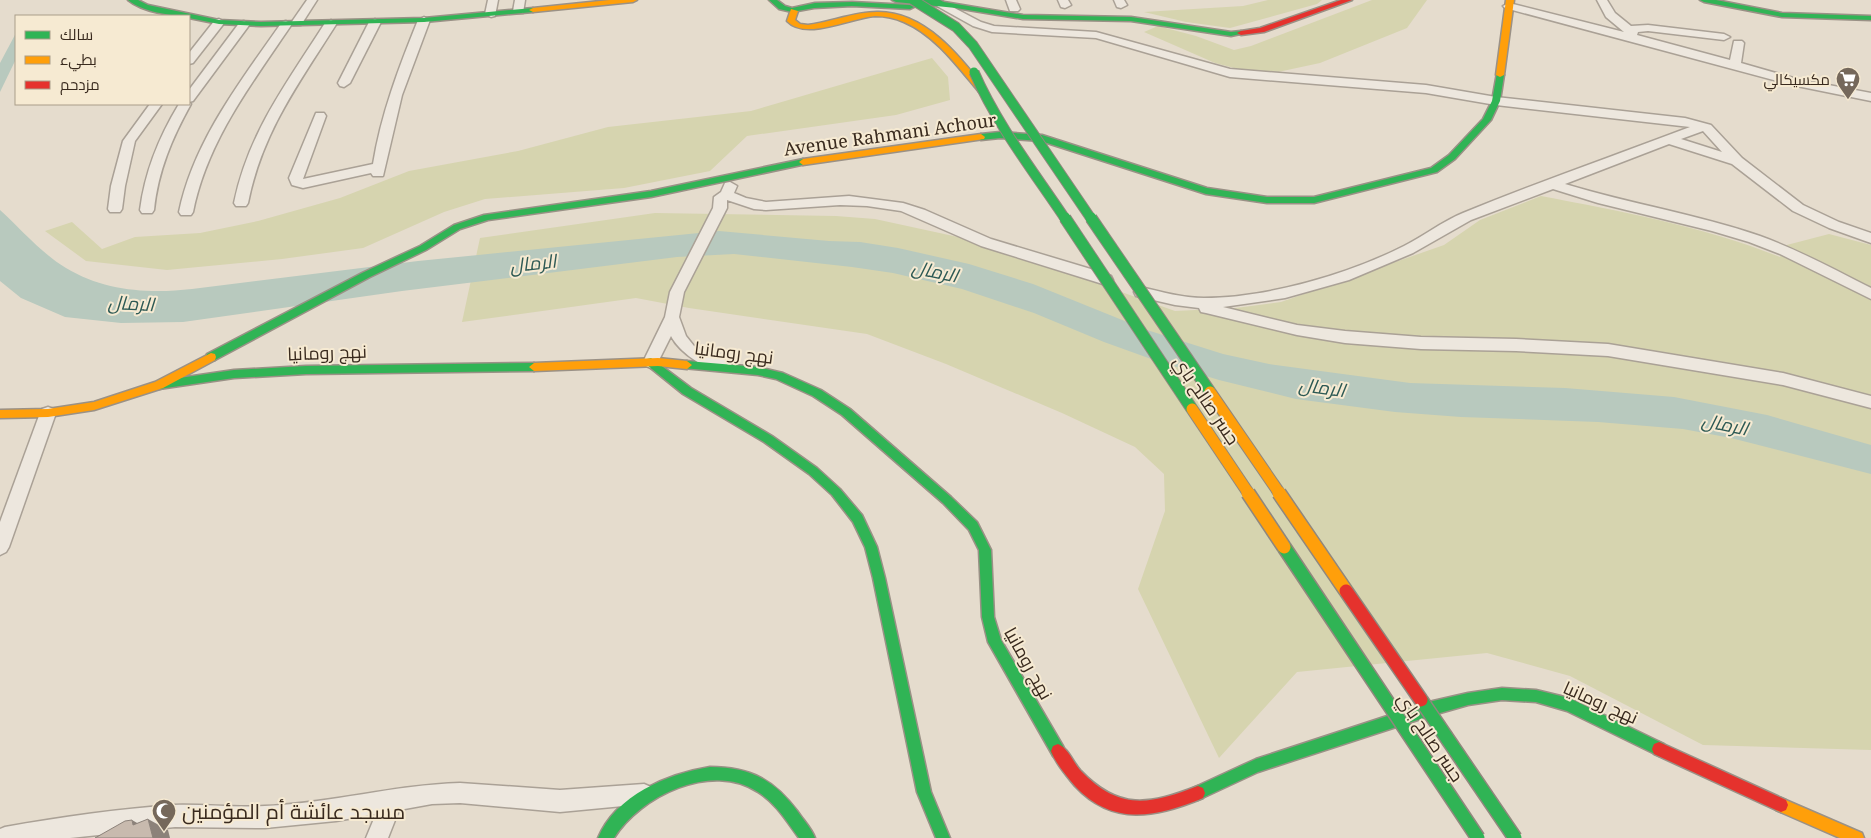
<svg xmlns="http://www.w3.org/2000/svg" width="1871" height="838" font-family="'Noto Serif',Cairo,serif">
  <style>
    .green { fill: #d6d4af }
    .water { fill: #b8c9be }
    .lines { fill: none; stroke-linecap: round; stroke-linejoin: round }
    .street-casing { stroke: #aaa196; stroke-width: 3 }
    .fast-casing { stroke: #9a9186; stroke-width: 3 }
    .slow-casing { stroke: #9a9186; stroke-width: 3 }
    .jam-casing { stroke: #9a9186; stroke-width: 3 }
    .street { fill: #ede7de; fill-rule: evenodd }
    .fast { fill: #30b455; fill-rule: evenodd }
    .slow { fill: #ff9f0a; fill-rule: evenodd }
    .jam { fill: #e5322d; fill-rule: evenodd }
    .fast-bridge-far2-casing { stroke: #90877d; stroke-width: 11; stroke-linecap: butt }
    .fast-bridge-far1-casing { stroke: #90877d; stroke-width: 13; stroke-linecap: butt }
    .fast-bridge-casing { stroke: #90877d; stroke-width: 16; stroke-linecap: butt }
    .slow-bridge-far1-casing { stroke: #90877d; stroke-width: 13; stroke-linecap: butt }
    .slow-bridge-casing { stroke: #90877d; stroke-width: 16; stroke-linecap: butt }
    .jam-bridge-casing { stroke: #90877d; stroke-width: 16; stroke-linecap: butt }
    .fast-bridge-far2 { stroke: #30b455; stroke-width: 9 }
    .fast-bridge-far1 { stroke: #30b455; stroke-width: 11 }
    .fast-bridge { stroke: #30b455; stroke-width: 13 }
    .slow-bridge-far1 { stroke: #ff9f0a; stroke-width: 11 }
    .slow-bridge { stroke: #ff9f0a; stroke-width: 13 }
    .jam-bridge { stroke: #e5322d; stroke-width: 13 }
    .shaded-wall { fill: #8c827a }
    .building { fill: #c8baae; stroke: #8c827a }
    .labels { text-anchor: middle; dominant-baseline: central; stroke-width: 4; stroke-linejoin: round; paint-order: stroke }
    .far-poi-label { font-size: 15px; fill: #392a1e; stroke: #f6ead2; text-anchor: end }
    .street-label { font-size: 18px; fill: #392a1e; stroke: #f6ead2 }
    .water-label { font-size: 19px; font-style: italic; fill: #2d5954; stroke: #f6ead2 }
    .near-poi-label { font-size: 21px; fill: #392a1e; stroke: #f6ead2; text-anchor: start }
  </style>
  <rect width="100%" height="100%" fill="#e5dccd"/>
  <g class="green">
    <path d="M1268,0H1322L1317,4L1230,28L1186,22L1144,12L1243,6Z"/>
    <path d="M1372,0H1427L1407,28L1320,63L1278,72L1246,71L1215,63L1144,32L1158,26L1196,36L1234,50L1251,46Z"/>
    <path d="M932,58L948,77L950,100L896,115L747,136L710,171L624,188L485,199L444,212L363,248L282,259L167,270L86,261L45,231L72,222L102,249L135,237L200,233L258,221L340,198L409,171L518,151L608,127L751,111Z"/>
    <path d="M1541,196C1620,211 1705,227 1780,257L1783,246L1829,234L1871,245V750L1703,745L1570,676L1487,653L1297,672L1219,758L1138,589L1165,511L1164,474L1135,447L1062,413L946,364L867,334L689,308L636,298L462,322L480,238L655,213L836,216L875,219L958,237L1017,255L1175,311L1236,308L1281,302L1444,245L1480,220Z"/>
  </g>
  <g class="water">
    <path d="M16,33V59L0,92V63Z"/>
    <path d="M0,210C21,229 41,253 66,268C104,291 149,294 192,289L418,261L719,231L829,241L860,242L898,248L969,264L1033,284L1147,330L1223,354L1269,364L1410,383L1565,388L1674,397L1767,415L1871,445V474L1731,438L1683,429L1598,422L1461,417L1395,412L1296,399L1219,380L1154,360L1104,342L1034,313L962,289L893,273L852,267L734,254L677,257L402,291L183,322L121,323L65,317L21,298L0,281Z"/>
  </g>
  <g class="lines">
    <defs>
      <g id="street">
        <path d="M307,0H317L301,25H293L291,23Z"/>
        <path d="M488,0H498L495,16L491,17L485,14Z"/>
        <path d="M515,0H525L523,13H515L513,11Z"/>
        <path d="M1006,0H1016L1020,9L1018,11H1010Z"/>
        <path d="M1058,0H1068L1071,5L1065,8L1061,7Z"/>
        <path d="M1114,0H1124L1127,5L1121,8L1117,7Z"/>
        <path d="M1597,0H1607L1615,13L1631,26L1648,25L1724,34L1730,37L1724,40L1648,31L1638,32L1637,35L1730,60L1734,41H1742L1744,43L1741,63L1797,79L1871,93V101L1792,85L1505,8L1503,6L1509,3L1624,32L1606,17Z"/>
        <path d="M941,1L981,22L994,26L1096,32L1230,69L1426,85L1496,97L1685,118L1711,125L1742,158L1803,205L1839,222L1871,233V243L1829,228L1793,211L1732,164L1669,144L1565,184C1630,204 1697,214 1760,236C1799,250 1835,270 1871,288V299L1780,254L1749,242L1712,231L1598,203L1553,189L1471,220L1413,253L1349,280L1285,298L1223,307L1297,325L1345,331L1421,337L1516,339L1608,344L1783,373L1871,396V408L1783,385L1608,356L1516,351L1421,349L1345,343L1297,335L1206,313L1201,312L1199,308L1175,305L1136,296L1134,292L1136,288L1141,287C1162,292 1183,298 1204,298C1267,298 1349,274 1404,246C1424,236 1443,221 1463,213C1538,182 1614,156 1690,127L1496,105L1426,93L1230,77L1096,38L992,32L973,26L937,6L936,4L937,2ZM1703,131L1722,152L1681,139Z"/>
        <path d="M424,17L430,20L402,95L383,176H373L371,173L303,188L292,185L289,178L316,113H324L326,116L303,179L373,164C381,114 399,67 418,20Z"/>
        <path d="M219,19L225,22L193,63L189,64V53L215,20Z"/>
        <path d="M375,19L381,22L350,83L344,87L340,86L338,83L369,22Z"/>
        <path d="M331,20L337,23C299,83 262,132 248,203L246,206H236L234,203C249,131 287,83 325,23Z"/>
        <path d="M244,21L250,24L193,101L189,102L191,104C172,138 158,171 154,210L152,213H142L140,210C145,171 159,137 179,104H189V90L240,22Z"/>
        <path d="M286,21L292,24C252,83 207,141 193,212L191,215H181L179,212C194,140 241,81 282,22Z"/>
        <path d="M150,104H162L135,141L125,186L122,209L120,212H110L108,209L111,186L123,141Z"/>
        <path d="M730,182L737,186L734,193L746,198L766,202L849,196L903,203L925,210L991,239L1094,270L1111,276L1113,280L1111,284L1106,285L981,246L901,211L867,206L840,205L766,210L754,209L727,200V208L684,292L679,317L686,336L694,346L730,362L732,366L730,370C711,376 679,352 671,336L656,366L651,368L646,366L643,362L665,317L670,292L713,208L714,197L721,192L725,183Z"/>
        <path d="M48,407L54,409L56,413L9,547L6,552L0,555V522L40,413L42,409Z"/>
        <path d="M460,783L560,790L644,784L651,787L654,794L651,801L644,804L560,812L460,803L432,804L399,810L388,838H366L376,814L336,821L265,828L175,827L70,838H0V829L5,827C61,817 118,809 174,805C204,804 235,808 265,806C331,803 394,785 460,783Z"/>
      </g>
      <g id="fast">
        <path d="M128,0H138L148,5L219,20L261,22L424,18L533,8L537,10L533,12L424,22L261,26L219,24L189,18V16C170,16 143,12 128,0Z"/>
        <path d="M769,0H777L785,6L792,8L815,3L852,2L910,5L914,7L910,9L852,6L814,8L792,12L779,9Z"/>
        <path d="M892,0H940L944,2L1023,15L1131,17L1231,32L1241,31L1245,33L1231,36L1131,21L1023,19L956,8L896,2Z"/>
        <path d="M1700,0H1716L1782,13L1871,16V20L1782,17L1704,2Z"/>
        <path d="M1497,73L1504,75L1500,101L1491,120L1455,159L1437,172L1314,203H1267L1206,194L1041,141L1000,138L981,140L977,137L981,134L1000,132L1042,135L1207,188L1267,197H1314L1431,168L1449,155L1483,119L1492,101Z"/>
        <path d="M803,159L807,162L806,164L651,197L488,220L460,229L426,250L370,277L215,360L211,361L206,357L207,354L362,273L420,246L454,225L484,215L651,191Z"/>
        <path d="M651,358L691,388L772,436L817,468L840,489L862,515L877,547L885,578L931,792L950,838H936L917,792L873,578L865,547L853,522L832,495L809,474L764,442L683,394L647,365L646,362L647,359Z"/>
        <path d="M687,361L758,367L783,373L821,390L850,409L951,497L977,522L991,550L994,617L1001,640L1063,746L1065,751L1063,756L1058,758L1053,756L988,642L982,617L979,550L969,530L943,503L842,415L813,396L776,379L758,375L683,368L682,365L683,362Z"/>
        <path d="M534,363L539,367L534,371L306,374L234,378L159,389L154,385L159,381L234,370L306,366Z"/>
        <path d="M1502,688L1536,690L1569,698L1664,744L1666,749L1664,754L1659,756L1567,711L1536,702L1502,700L1468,705L1433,715L1258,772L1198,800L1193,798L1191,793L1193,788L1256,759L1433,701L1468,693Z"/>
        <path d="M710,767C751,767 774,780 798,812C804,821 812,829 815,838H799C787,822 776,803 758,792C712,761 640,796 614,838H598C616,795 667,774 710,767Z"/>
      </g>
      <g id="slow">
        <path d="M610,0H637L633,2L533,12L529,10L533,8Z"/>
        <path d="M1506,0H1514L1504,75L1500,77L1496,75Z"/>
        <path d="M791,9L798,11L795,20L800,24L808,25C831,22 854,12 877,12C924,11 960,56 986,90L982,93L979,92C958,67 935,35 904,22C895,18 885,16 875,16C850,18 806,41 787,21Z"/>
        <path d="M981,134L985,137L984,139L803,165L799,162L803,159Z"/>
        <path d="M211,353L215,354L216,357L215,360L163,388L94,410L48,417L0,418V410L48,409L94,402L155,382Z"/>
        <path d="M658,358L687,361L692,365L687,369L658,366L534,371L529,367L534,363Z"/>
        <path d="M1781,798L1862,833L1864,838H1840L1776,810L1774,805L1776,800Z"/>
      </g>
      <g id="jam">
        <path d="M1341,0H1352L1264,32L1241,35L1237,33L1241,31L1260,28Z"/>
        <path d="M1659,742L1786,800L1788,805L1786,810L1781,812L1776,810L1654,754L1652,749L1654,744Z"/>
        <path d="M1058,744C1068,748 1073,762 1080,770C1119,811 1149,805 1198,786L1203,788L1205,793L1203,798C1157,817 1113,827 1075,786C1066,775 1056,764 1051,751L1053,746Z"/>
      </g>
    </defs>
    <use href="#street" class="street-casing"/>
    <use href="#fast" class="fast-casing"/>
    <use href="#slow" class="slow-casing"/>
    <use href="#jam" class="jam-casing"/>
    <use href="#street" class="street"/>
    <use href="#fast" class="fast"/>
    <use href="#slow" class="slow"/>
    <use href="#jam" class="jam"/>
    <defs>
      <g id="fast-bridge-far2">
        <path d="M913,0L956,27L973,45L1092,220"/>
        <path d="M974,72C997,125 1034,172 1066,220"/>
      </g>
      <g id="fast-bridge-far1">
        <path d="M1065,218L1192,409"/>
        <path d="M1091,218L1210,392"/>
      </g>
      <g id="fast-bridge">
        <path d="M1284,547L1478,838"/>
        <path d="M1421,700L1515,838"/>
      </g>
      <g id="slow-bridge-far1">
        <path d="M1210,392L1280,494"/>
        <path d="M1192,409L1249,494"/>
      </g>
      <g id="slow-bridge">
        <path d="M1248,493L1284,547"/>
        <path d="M1279,493L1346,591"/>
      </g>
      <path id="jam-bridge" d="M1346,591L1421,700"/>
    </defs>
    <use href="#fast-bridge-far2" class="fast-bridge-far2-casing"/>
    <use href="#fast-bridge-far1" class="fast-bridge-far1-casing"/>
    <use href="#fast-bridge" class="fast-bridge-casing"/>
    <use href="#slow-bridge-far1" class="slow-bridge-far1-casing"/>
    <use href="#slow-bridge" class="slow-bridge-casing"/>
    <use href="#jam-bridge" class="jam-bridge-casing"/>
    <use href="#fast-bridge-far2" class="fast-bridge-far2"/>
    <use href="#fast-bridge-far1" class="fast-bridge-far1"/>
    <use href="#fast-bridge" class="fast-bridge"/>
    <use href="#slow-bridge-far1" class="slow-bridge-far1"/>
    <use href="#slow-bridge" class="slow-bridge"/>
    <use href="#jam-bridge" class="jam-bridge"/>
  </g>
  <path class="shaded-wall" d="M148,819L168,830L170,838H153L133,825L132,820L151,831Z"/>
  <path class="building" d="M148,819L153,838H95L125,821L132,820L133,825Z"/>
  <defs>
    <symbol id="supermarket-pin" viewBox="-11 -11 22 30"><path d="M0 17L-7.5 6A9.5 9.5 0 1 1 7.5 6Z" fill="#75685b" stroke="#f6ead2"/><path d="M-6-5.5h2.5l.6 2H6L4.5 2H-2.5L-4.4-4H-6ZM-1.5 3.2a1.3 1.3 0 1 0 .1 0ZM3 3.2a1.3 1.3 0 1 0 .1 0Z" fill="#fff"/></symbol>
    <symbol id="mosque-pin" viewBox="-11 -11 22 30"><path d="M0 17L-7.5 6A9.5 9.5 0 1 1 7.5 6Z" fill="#75685b" stroke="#f6ead2"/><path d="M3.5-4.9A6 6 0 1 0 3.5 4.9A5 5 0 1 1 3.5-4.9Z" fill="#fff"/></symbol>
  </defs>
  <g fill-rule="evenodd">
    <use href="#supermarket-pin" x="1834" y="65" width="28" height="38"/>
    <use href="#mosque-pin" x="150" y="797" width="28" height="38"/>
  </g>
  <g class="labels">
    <g class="far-poi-label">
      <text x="1830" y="79">مكسيكالي</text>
    </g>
    <g class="street-label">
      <text transform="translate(890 134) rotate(-8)">Avenue Rahmani Achour</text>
      <text transform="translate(327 352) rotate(-2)">نهج رومانيا</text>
      <text transform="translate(734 352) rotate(7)">نهج رومانيا</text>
      <text transform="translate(1207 400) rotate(56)">جسر صالح باي</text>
      <text transform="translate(1029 663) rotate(61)">نهج رومانيا</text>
      <text transform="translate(1601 702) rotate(24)">نهج رومانيا</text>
      <text transform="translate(1431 737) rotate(56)">جسر صالح باي</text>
    </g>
    <g class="water-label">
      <text transform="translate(533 263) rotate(-6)">الرمال</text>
      <text transform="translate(935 271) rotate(12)">الرمال</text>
      <text transform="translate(131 303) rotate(3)">الرمال</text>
      <text transform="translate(1322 387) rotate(8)">الرمال</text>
      <text transform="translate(1725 424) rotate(12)">الرمال</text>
    </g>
    <g class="near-poi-label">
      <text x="182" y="811">مسجد عائشة أم المؤمنين</text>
    </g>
  </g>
  <rect x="15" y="15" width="175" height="90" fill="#f6ead2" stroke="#aa9d8a"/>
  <rect x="25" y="31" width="25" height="8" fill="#30b455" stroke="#aa9d8a"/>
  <text x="60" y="40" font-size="15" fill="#392a1e">سالك</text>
  <rect x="25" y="56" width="25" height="8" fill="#ff9f0a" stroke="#aa9d8a"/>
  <text x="60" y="65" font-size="15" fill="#392a1e">بطيء</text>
  <rect x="25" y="81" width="25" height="8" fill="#e5322d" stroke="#aa9d8a"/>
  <text x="60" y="90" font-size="15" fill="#392a1e">مزدحم</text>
</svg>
